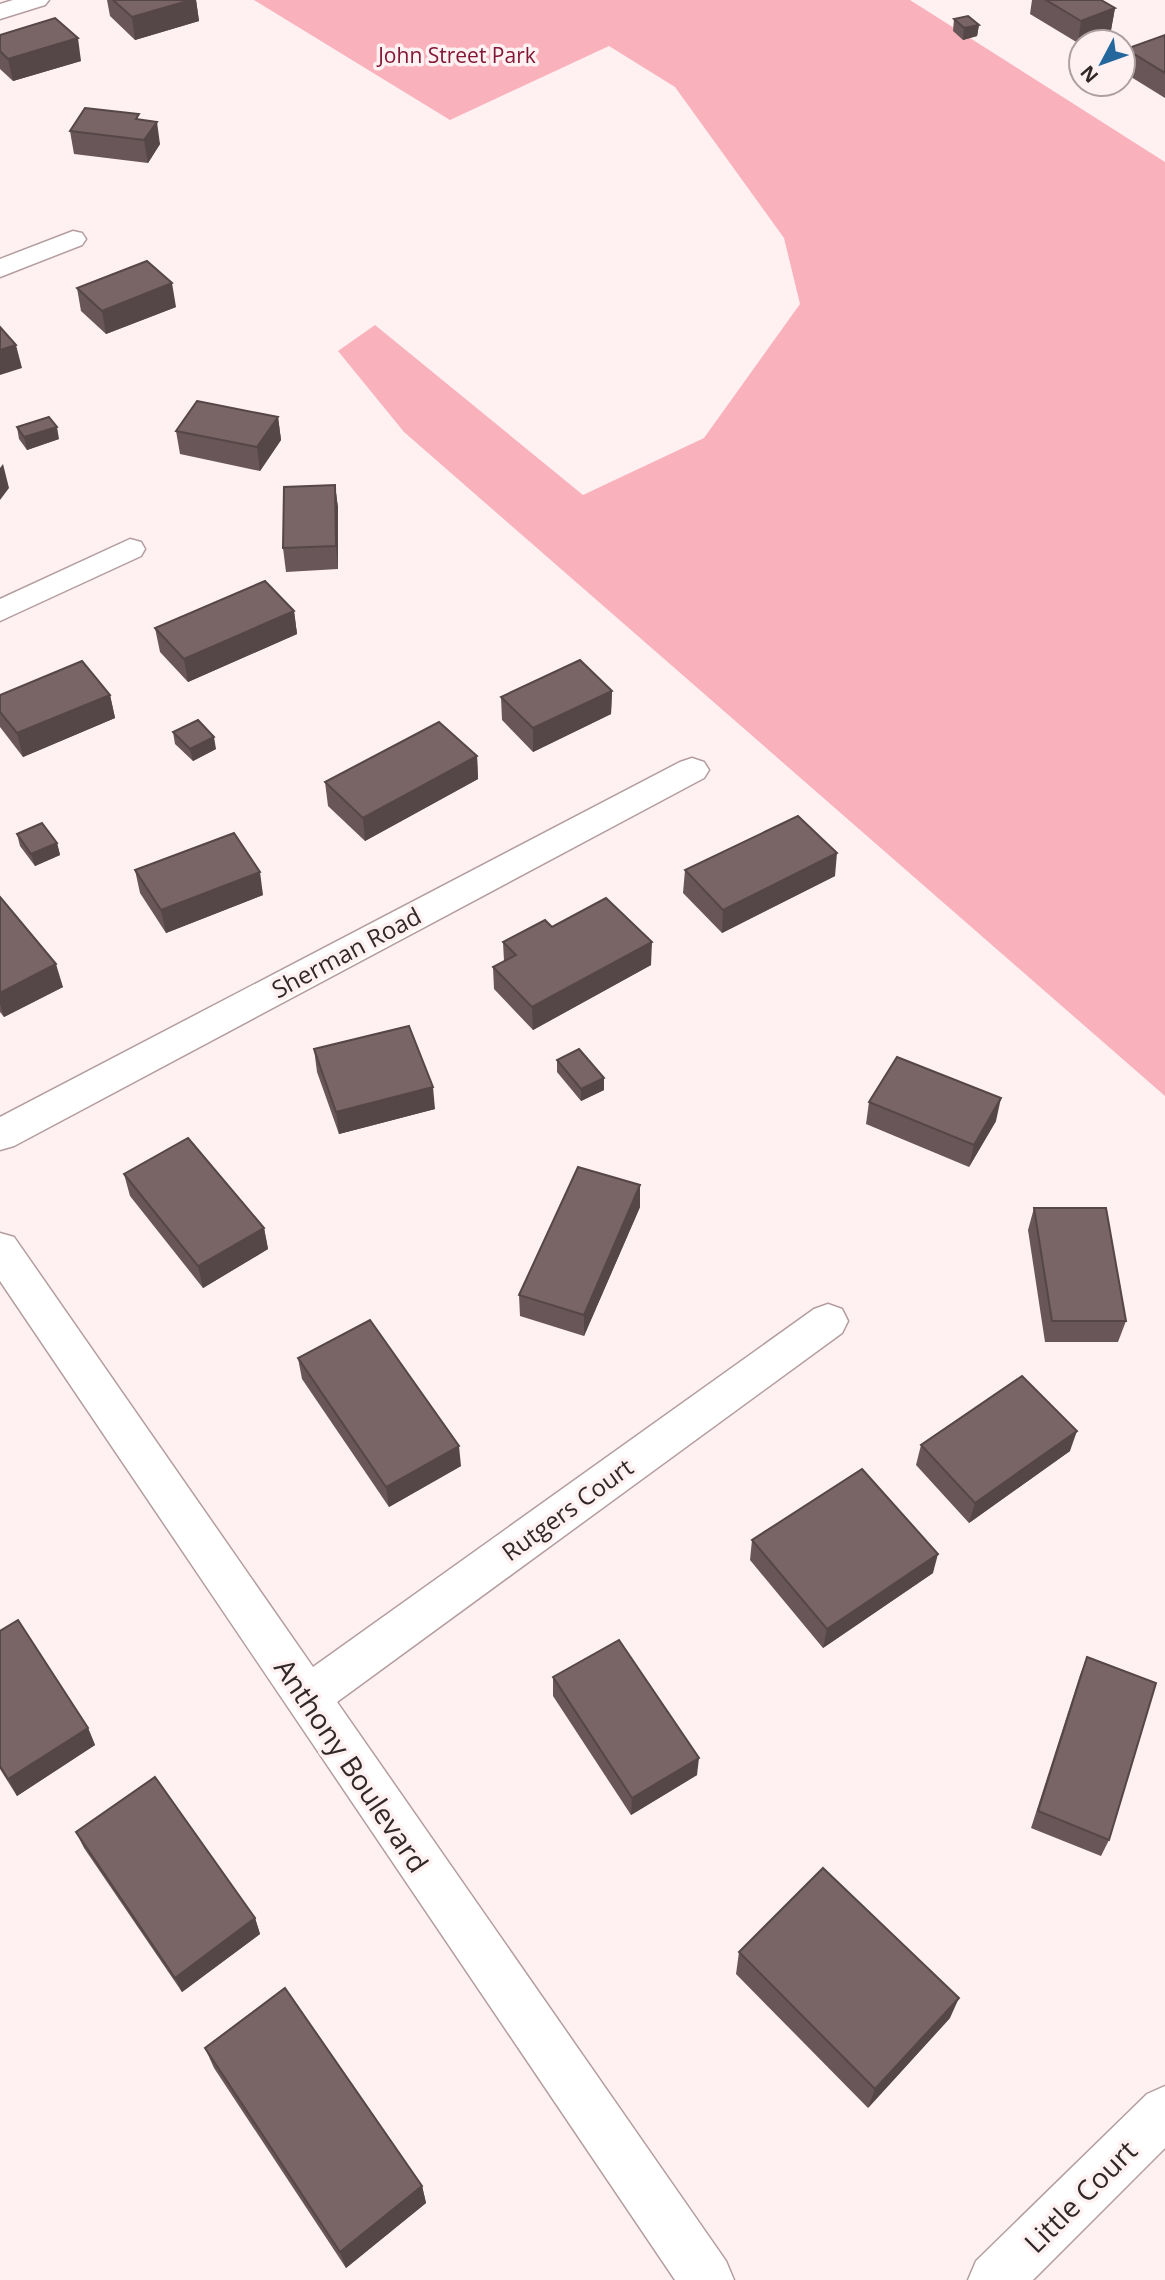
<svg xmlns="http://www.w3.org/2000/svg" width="1165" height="2280" font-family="'Open Sans',sans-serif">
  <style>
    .green { fill: #f9b2bc }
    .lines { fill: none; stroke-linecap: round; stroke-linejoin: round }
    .street-casing { stroke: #b49d9f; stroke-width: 3 }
    .street { fill: #fff; fill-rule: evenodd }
    .wall { fill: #685658 }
    .shaded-wall { fill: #554647 }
    .building { fill: #796466; stroke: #554647; stroke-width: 2 }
    .labels { text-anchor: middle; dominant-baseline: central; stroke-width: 7; stroke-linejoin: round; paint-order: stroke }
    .far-park-label { font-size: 21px; fill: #821837; stroke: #fff0f2 }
    .street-label { font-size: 24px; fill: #312829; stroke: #fff0f2 }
    .near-street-label { font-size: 28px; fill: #312829; stroke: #fff0f2 }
  </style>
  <rect width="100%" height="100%" fill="#fff0f2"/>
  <path class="green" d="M254,0H910L1165,162V1096L404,432L338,351L375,325L583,495L704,438L800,304L784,238L675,87L609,46L450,120Z"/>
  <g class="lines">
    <defs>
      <g id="street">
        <path d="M13,0H49L45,5L0,19V4Z"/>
        <path d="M73,231L82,233L86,239L82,245L0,277V259Z"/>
        <path d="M130,539L141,542L145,549L141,556L0,621V599Z"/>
        <path d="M692,758L704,762L709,770L704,778L14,1146L0,1150V1117L680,762Z"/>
        <path d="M0,1233L14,1237L313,1667L814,1309L828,1304L842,1309L848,1321L842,1333L337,1702L726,2261L734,2280H675L0,1281Z"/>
        <path d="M1165,2086V2148L1033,2280H968L976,2261L1147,2094Z"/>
      </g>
    </defs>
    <use href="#street" class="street-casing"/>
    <use href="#street" class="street"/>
  </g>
  <g class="wall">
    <path d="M107,0H196L199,21L135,40L110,16Z"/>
    <path d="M1032,0H1101L1115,8L1111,30L1078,43L1030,14Z"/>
    <path d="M954,19L979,25L977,36L963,40L953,31Z"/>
    <path d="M0,35L81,61L13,81L0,69Z"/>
    <path d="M1165,35V98L1123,72V64L1126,49Z"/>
    <path d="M140,120L160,144L148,163L74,154L70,131Z"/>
    <path d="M77,288L176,307L106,334L81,311Z"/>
    <path d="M278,417L281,440L260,471L180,454L176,431Z"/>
    <path d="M17,427L59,439L27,450L19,439Z"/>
    <path d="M335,485L338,508V569L286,572L283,548Z"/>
    <path d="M294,611L297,634L188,682L160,652L155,628Z"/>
    <path d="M612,691L611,714L533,752L502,720L501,697Z"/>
    <path d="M0,695H110L115,718L23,757L0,727Z"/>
    <path d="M173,732L216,749L193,761L175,744Z"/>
    <path d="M477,756L478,779L365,841L328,806L325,782Z"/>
    <path d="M17,834L57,843L60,855L35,866L20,846Z"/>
    <path d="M135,870L263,895L166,933L140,893Z"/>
    <path d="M685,870L835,876L722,933L683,893Z"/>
    <path d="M0,897L63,987L4,1017L0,1012Z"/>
    <path d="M552,927L651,965L533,1030L494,989L493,967L504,961L503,942Z"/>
    <path d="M314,1049L435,1109L339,1134L317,1072Z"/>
    <path d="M557,1060L604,1078V1090L581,1101L557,1072Z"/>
    <path d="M869,1102L996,1121L969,1167L866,1124Z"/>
    <path d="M124,1174L264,1228L268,1249L203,1288L130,1196Z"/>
    <path d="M640,1185V1207L584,1336L520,1316L519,1295Z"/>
    <path d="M1034,1208L1126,1321L1118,1342H1045L1028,1230Z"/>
    <path d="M298,1358L461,1466L389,1507L302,1379Z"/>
    <path d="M921,1445L1070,1451L969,1523L916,1465Z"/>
    <path d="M752,1540L933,1573L823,1648L750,1560Z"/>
    <path d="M0,1631L88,1728L95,1745L17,1796L0,1769Z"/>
    <path d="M1087,1657L1109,1840L1101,1856L1031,1828L1080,1675Z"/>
    <path d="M553,1677L697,1775L631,1815L553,1696Z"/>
    <path d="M76,1832L255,1918L260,1934L182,1992L84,1848Z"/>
    <path d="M739,1952L950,2018L868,2108L736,1974Z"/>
    <path d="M205,2048L422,2186L426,2203L346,2268L214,2068Z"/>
  </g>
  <g class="shaded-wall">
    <path d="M191,0H196L199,21L135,40L132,17Z"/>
    <path d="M1115,8L1111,30L1078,43L1081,21Z"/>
    <path d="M979,25L977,36L963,40L964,28Z"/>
    <path d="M78,38L81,61L13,81L8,59Z"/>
    <path d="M157,122L160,144L148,163L144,140Z"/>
    <path d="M172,283L176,307L106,334L102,311Z"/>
    <path d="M16,345L22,368L0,375V350Z"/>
    <path d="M278,417L281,440L260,471L257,447Z"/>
    <path d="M57,427L59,439L27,450L24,437Z"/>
    <path d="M3,464L9,488L0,500V468Z"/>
    <path d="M335,485L338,508V569L336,546Z"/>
    <path d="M294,611L297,634L188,682L184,659Z"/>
    <path d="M612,691L611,714L533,752V728Z"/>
    <path d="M110,695L115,718L23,757L17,733Z"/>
    <path d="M214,737L216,749L193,761L190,749Z"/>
    <path d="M477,756L478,779L365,841L363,818Z"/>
    <path d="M57,843L60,855L35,866L31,854Z"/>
    <path d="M837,853L835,876L722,933L723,910Z"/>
    <path d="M260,872L263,895L166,933L161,910Z"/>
    <path d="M652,942L651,965L533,1030L532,1007Z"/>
    <path d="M56,964L63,987L4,1017L0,1004V993Z"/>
    <path d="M604,1078V1090L581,1101V1089Z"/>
    <path d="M433,1087L435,1109L339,1134L336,1112Z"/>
    <path d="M1001,1098L996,1121L969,1167L974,1145Z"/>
    <path d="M640,1185V1207L584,1336V1315Z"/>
    <path d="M264,1228L268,1249L203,1288L198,1266Z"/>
    <path d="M1077,1431L1070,1451L969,1523L975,1503Z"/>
    <path d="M459,1446L461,1466L389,1507L386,1487Z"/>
    <path d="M938,1554L933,1573L823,1648L827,1629Z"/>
    <path d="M88,1728L95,1745L17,1796L8,1779Z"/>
    <path d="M699,1758L697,1775L631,1815L632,1798Z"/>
    <path d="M255,1918L260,1934L182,1992L175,1978Z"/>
    <path d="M959,1998L950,2018L868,2108L875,2089Z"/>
    <path d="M422,2186L426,2203L346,2268L340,2252Z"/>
  </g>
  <g class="building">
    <path d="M113,0H191L132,17Z"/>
    <path d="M1046,0H1101L1115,8L1081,21Z"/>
    <path d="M968,16L979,25L964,28L954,19Z"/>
    <path d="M55,18L78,38L8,59L0,51V35Z"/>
    <path d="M1165,35V73L1126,49Z"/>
    <path d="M85,108L139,114L136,119L157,122L144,140L70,131Z"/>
    <path d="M147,261L172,283L102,311L77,288Z"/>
    <path d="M0,327L16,345L0,350Z"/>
    <path d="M197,401L278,417L257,447L176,431Z"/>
    <path d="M49,417L57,427L24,437L17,427Z"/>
    <path d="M335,485L336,546L283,548L284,487Z"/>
    <path d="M265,581L294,611L184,659L155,628Z"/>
    <path d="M580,660L612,691L533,728L501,697Z"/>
    <path d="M82,661L110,695L17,733L0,712V695Z"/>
    <path d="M198,720L214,737L190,749L173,732Z"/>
    <path d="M439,722L477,756L363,818L325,782Z"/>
    <path d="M798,816L837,853L723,910L685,870Z"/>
    <path d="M42,823L57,843L31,854L17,834Z"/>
    <path d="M234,833L260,872L161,910L135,870Z"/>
    <path d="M0,897L56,964L0,993Z"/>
    <path d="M606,898L652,942L532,1007L493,967L516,955L503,942L545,920L552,927Z"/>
    <path d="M409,1026L433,1087L336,1112L314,1049Z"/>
    <path d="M579,1049L604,1078L581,1089L557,1060Z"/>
    <path d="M897,1057L1001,1098L974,1145L869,1102Z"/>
    <path d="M188,1138L264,1228L198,1266L124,1174Z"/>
    <path d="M578,1167L640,1185L584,1315L519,1295Z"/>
    <path d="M1034,1208H1106L1126,1321H1052Z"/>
    <path d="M370,1320L459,1446L386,1487L298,1358Z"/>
    <path d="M1022,1376L1077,1431L975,1503L921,1445Z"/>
    <path d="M862,1469L938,1554L827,1629L752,1540Z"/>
    <path d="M18,1620L88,1728L8,1779L0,1766V1631Z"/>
    <path d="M619,1640L699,1758L632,1798L553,1677Z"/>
    <path d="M1087,1657L1156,1683L1109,1840L1038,1811Z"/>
    <path d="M155,1777L255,1918L175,1978L76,1832Z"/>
    <path d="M823,1868L959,1998L875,2089L739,1952Z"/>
    <path d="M285,1988L422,2186L340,2252L205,2048Z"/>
  </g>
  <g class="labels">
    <g class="far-park-label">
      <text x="457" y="55">John Street Park</text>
    </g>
    <g class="street-label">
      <text transform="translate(346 952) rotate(-28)">Sherman Road</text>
      <text transform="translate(567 1509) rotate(-36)">Rutgers Court</text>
    </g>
    <g class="near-street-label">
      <text transform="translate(352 1765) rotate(56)">Anthony Boulevard</text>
      <text transform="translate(1080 2196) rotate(-45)">Little Court</text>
    </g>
  </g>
  <g transform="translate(1102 63) rotate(229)"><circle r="33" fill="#fff0f2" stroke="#ada0a2" stroke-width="2"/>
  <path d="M0-5L12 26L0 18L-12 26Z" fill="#24679d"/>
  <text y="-10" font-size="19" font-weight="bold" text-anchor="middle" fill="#312829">N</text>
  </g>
</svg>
